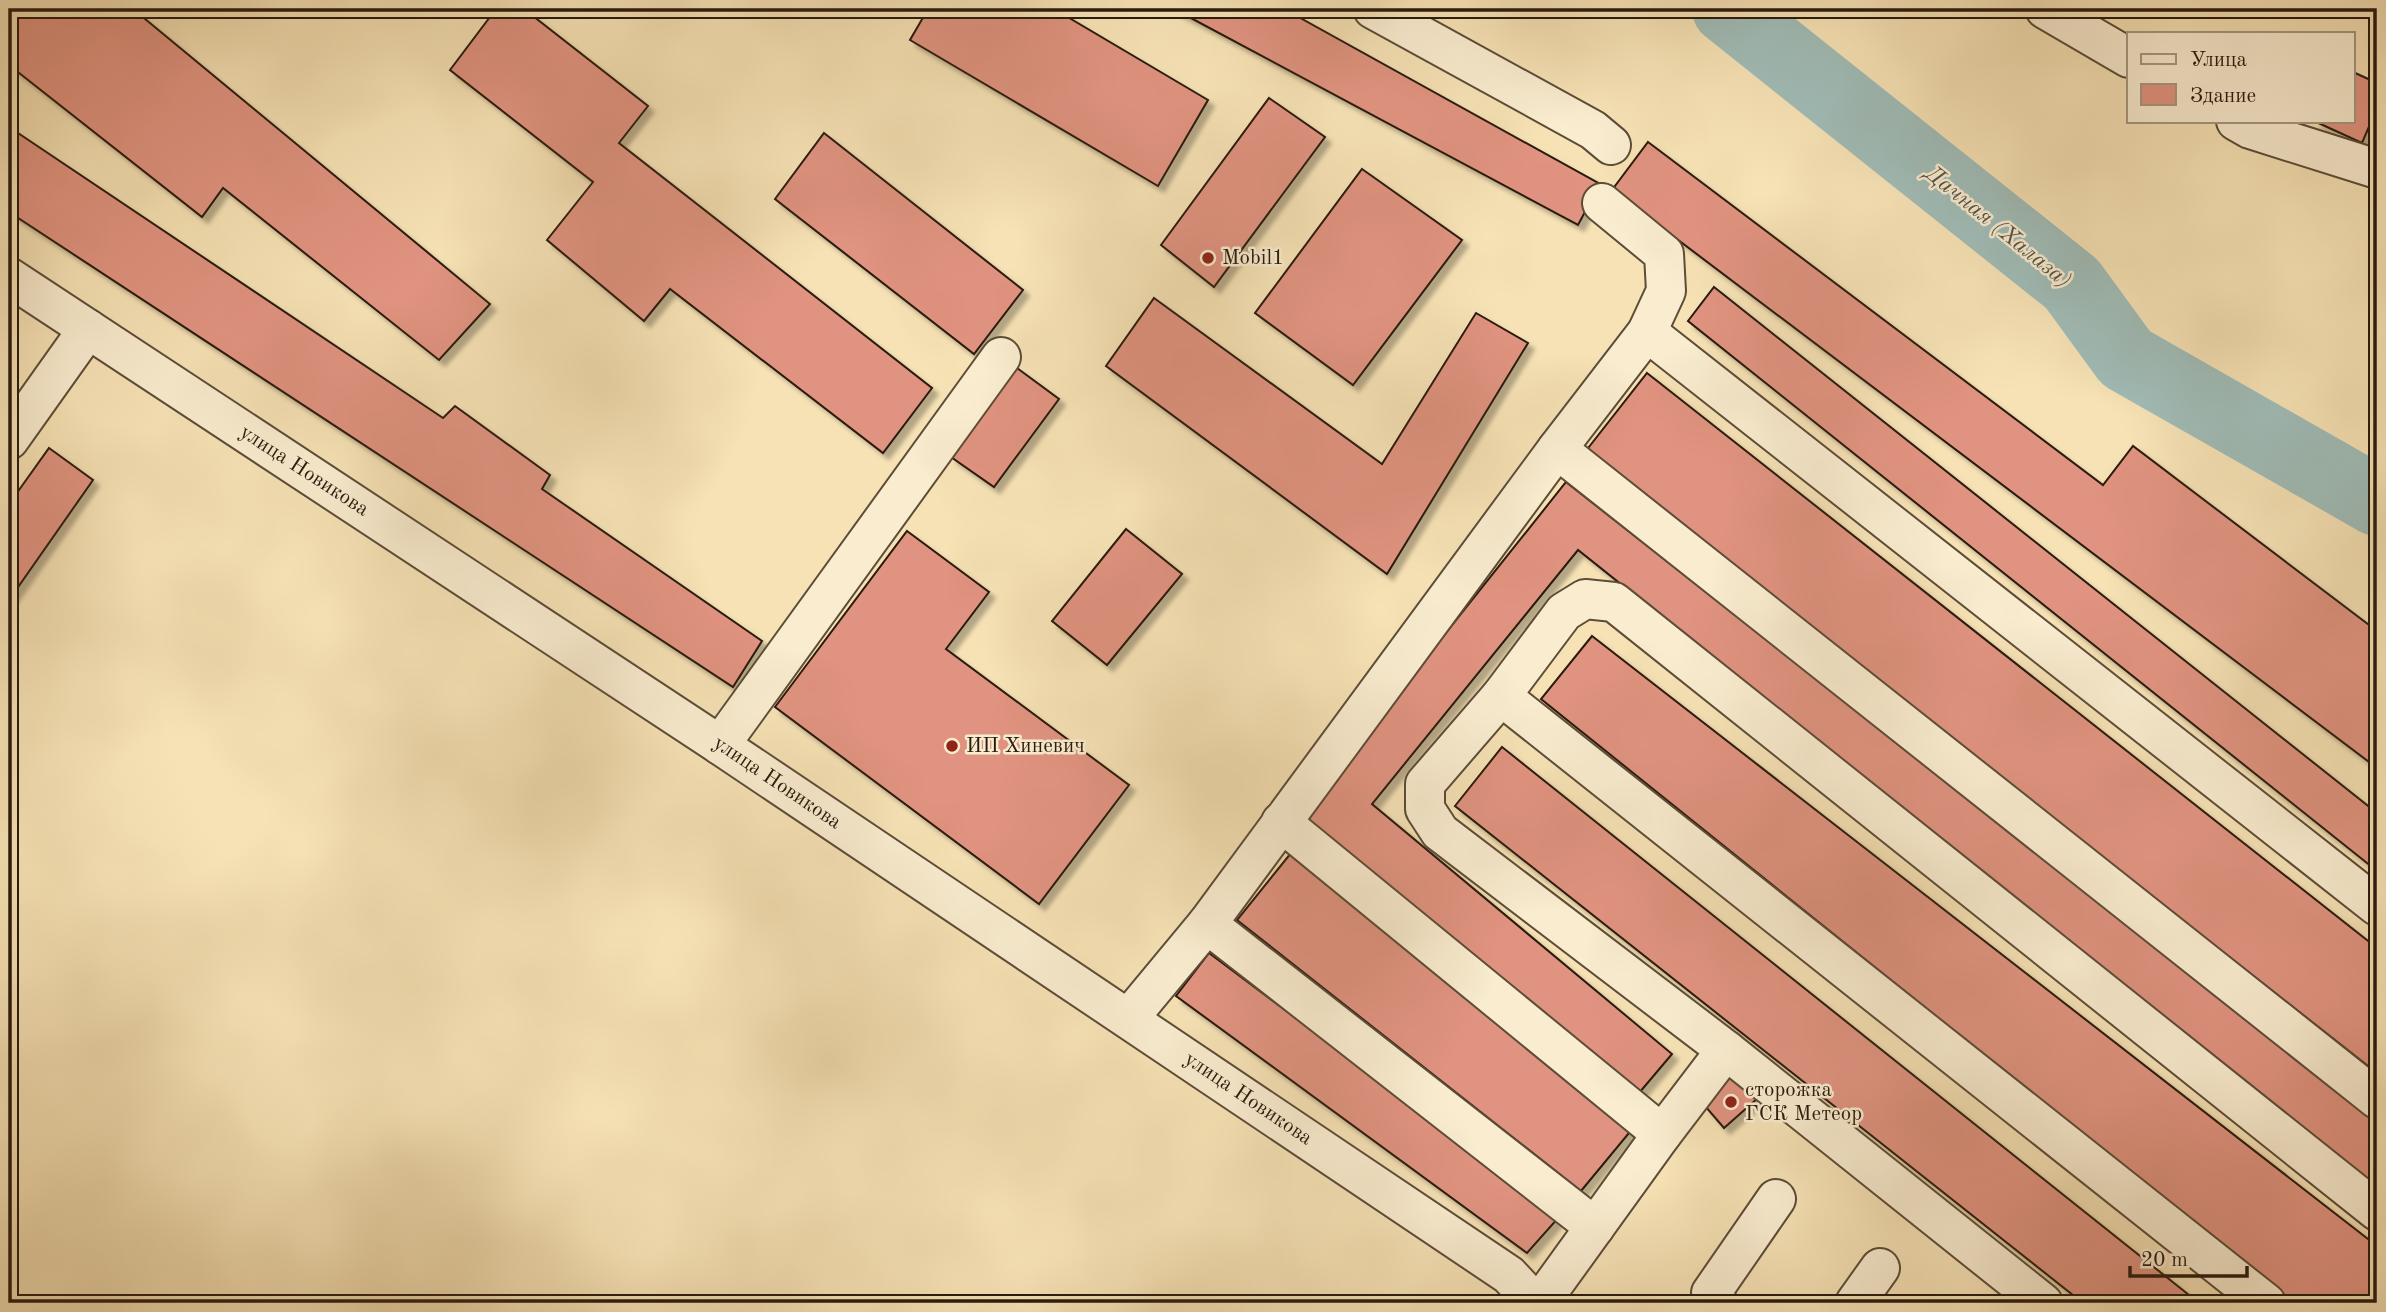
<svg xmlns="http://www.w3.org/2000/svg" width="2386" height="1312" font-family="'Old Standard TT',serif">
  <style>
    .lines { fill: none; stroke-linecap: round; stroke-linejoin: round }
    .river { stroke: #a0bcb7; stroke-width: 70 }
    .building { fill: #e09380; stroke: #291a0e; stroke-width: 2; filter: url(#shadow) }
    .minor-casing { stroke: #5c4c38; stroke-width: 42 }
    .minor { stroke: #f9eccf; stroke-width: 38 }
    .poi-dot { fill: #8f2418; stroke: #f9eccf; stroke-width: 2.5 }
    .labels { text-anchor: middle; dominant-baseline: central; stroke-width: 5; stroke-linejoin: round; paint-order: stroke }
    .poi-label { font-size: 21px; fill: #291a0e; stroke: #f9eccf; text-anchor: start }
    .street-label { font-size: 21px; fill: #291a0e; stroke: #f9eccf }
    .water-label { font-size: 23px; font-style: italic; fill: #535349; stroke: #f9eccf }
  </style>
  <defs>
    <filter id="shadow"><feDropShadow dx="6" dy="6" stdDeviation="2" flood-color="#0004"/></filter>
  </defs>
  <rect width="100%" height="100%" fill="#f6e2b5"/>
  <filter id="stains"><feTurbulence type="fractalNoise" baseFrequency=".00286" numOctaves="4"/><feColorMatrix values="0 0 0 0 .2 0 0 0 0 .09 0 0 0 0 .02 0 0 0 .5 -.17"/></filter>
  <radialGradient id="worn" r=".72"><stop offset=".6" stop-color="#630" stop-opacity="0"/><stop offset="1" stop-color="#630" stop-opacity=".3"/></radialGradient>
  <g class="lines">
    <path class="river" d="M1727,9L2072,284L2126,358L2377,501"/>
  </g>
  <g class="building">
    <path d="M9,9H133L490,304L439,360L223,188L202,217L9,65Z"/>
    <path d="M496,9H524L648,106L619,143L932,388L883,453L670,289L644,321L547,240L593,182L450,70Z"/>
    <path d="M928,9H1054L1208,100L1158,186L910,40Z"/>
    <path d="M1174,9H1284L1600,184L1578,225Z"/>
    <path d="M2353,72L2377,83V108L2362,143L2314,121H2353Z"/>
    <path d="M1269,98L1325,137L1214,287L1161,245Z"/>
    <path d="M9,127L443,418L455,406L550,475L542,489L762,641L733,687L9,212Z"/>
    <path d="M824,133L1023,290L974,354L775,199Z"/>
    <path d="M1648,142L2103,485L2133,446L2377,631V768L1612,190Z"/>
    <path d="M1362,169L1462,240L1353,385L1255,313Z"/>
    <path d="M1714,287L2377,813V871L1688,321Z"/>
    <path d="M1154,298L1382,464L1476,313L1528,343L1387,574L1106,366Z"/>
    <path d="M1017,368L1059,399L994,487L951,457Z"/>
    <path d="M1647,373L2377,948V1073L1585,452Z"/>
    <path d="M49,448L93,480L9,600V504Z"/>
    <path d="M1566,482L2377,1118V1188L1578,550L1372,804L1672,1054L1634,1099L1300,816Z"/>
    <path d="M1126,529L1182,574L1107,665L1052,621Z"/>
    <path d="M907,531L989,592L946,649L1129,785L1039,904L775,707Z"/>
    <path d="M1592,636L2377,1246V1303H2293L1541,699Z"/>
    <path d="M1502,747L2199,1303H2083L1455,806Z"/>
    <path d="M1291,853L1634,1127L1581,1191L1237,920Z"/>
    <path d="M1209,953L1560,1216L1527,1253L1176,996Z"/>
    <path d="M1732,1073L1758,1098L1724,1128L1705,1106Z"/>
  </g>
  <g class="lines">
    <defs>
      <g id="minor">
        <path d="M1373,9L1593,130L1611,145"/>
        <path d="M2045,9L2129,58"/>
        <path d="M2236,121L2250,129L2377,169"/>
        <path d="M9,277L720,745L1509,1275L1535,1303"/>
        <path d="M1647,332L2377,906"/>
        <path d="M9,440L88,329"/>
        <path d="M1557,449L2377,1099"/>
        <path d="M1501,696L2266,1303"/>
        <path d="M720,745L1001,357"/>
        <path d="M1281,822L1662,1134"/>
        <path d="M1207,924L1595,1227"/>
        <path d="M1129,1018L1207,924L1557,449L1647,332L1666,291L1664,254L1602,203"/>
        <path d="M1540,1303L1662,1134L1726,1050"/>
        <path d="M1718,1303L1711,1293L1776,1199"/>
        <path d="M1855,1303L1880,1268"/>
        <path d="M2043,1303L1726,1050L1440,832L1425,809V784L1501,696L1564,612L1585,599L1614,602L2377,1211"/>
      </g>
    </defs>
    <use href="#minor" class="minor-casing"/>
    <use href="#minor" class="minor"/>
  </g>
  <g class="poi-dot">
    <circle cx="1208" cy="258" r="7"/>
    <circle cx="952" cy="746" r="7"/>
    <circle cx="1731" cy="1102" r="7"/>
  </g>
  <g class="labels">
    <g class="poi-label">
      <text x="1222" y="258">Mobil1</text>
      <text x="966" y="746">ИП Хиневич</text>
      <text x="1745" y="1090">сторожка<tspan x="1745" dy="24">ГСК Метеор</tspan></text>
    </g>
    <g class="street-label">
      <text transform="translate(304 471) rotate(33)">улица Новикова</text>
      <text transform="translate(777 783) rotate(34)">улица Новикова</text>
      <text transform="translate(1248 1099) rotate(34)">улица Новикова</text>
    </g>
    <g class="water-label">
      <text transform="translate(1998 227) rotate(39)">Дачная (Халаза)</text>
    </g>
  </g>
  <rect width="2386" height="1312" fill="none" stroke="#f6e2b5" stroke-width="35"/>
  <rect x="10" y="10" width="2365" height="1291" fill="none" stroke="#291a0e" stroke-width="3.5"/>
  <rect x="18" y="18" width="2351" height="1277" fill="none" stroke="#291a0e" stroke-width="2"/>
  <rect x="2127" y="32" width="228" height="91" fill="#f9eccf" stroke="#a69882" stroke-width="2"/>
  <rect x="2141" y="54" width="35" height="10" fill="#f9eccf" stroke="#a69882" stroke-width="2"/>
  <text x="2190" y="66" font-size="21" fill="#291a0e">Улица</text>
  <rect x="2141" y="84" width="35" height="21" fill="#e09380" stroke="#a69882" stroke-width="2"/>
  <text x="2190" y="102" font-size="21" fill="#291a0e">Здание</text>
  <path d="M2130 1266v10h117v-10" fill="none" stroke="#291a0e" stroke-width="3.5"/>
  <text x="2141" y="1266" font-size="21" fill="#291a0e" stroke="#f9eccf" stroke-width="5" paint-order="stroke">20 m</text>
  <rect width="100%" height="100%" filter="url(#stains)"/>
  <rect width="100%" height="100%" fill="url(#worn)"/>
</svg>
